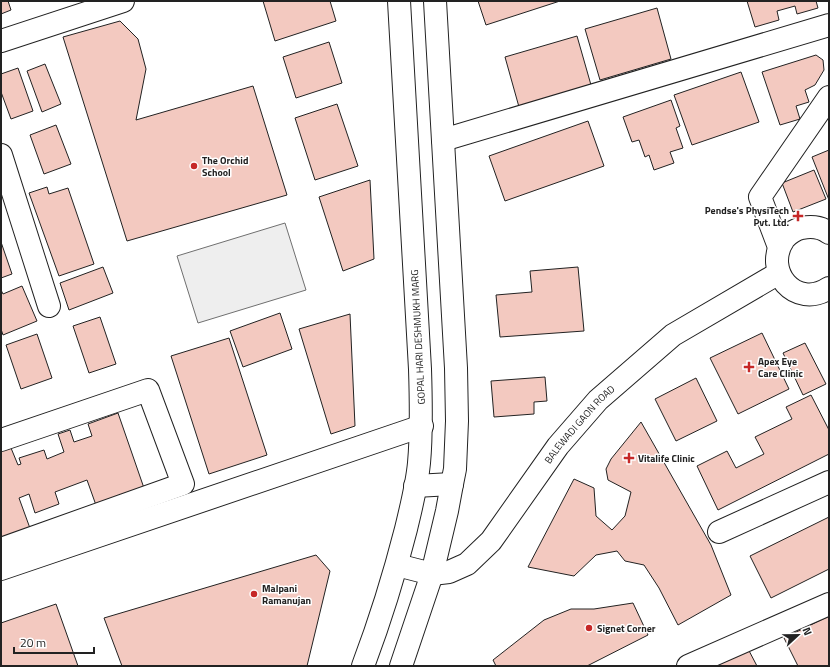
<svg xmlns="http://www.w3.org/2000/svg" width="830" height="667" font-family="'Titillium Web',sans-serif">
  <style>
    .green { fill: #eee; stroke: #6f6f6f }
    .building { fill: #f3c9c0; stroke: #222 }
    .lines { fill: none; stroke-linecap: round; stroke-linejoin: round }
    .street-casing { stroke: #222; stroke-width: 24 }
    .secondary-casing { stroke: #222; stroke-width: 24 }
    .primary-casing { stroke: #222; stroke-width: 24 }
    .street { stroke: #fff; stroke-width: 22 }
    .secondary { stroke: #fff; stroke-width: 22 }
    .primary { stroke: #fff; stroke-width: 22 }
    .poi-dot { fill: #c62828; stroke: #fff; stroke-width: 1.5 }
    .labels { text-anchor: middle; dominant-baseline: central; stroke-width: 3; stroke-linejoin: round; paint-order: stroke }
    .poi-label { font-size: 10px; font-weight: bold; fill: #222; stroke: #fff; text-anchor: start }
    .street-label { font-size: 10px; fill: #222; stroke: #fff }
  </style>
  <rect width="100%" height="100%" fill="#fff"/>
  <path class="green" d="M285,223L306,290L198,323L177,256Z"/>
  <g class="building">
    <path d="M1,1H8L11,10L1,14Z"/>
    <path d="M263,1H330L336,21L275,41Z"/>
    <path d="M478,1H560L486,25Z"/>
    <path d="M747,1H816L818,8L797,14L795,6L777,11L779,20L755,27Z"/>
    <path d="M657,8L671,59L600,80L585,29Z"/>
    <path d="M120,21L138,39L146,69L136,120L253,86L287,195L127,241L63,37Z"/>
    <path d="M577,36L591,85L519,107L505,57Z"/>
    <path d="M329,42L342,83L296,98L283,57Z"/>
    <path d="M816,55L823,60L824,70L815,85L805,90L809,102L796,106L800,119L780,125L762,72Z"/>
    <path d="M45,64L61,104L42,112L27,71Z"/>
    <path d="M18,68L33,111L11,119L1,92V74Z"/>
    <path d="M741,72L759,122L692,145L674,95Z"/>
    <path d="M671,100L680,126L676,128L683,148L670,152L674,163L654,170L649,155L645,157L639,140L632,142L623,117Z"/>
    <path d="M337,104L358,166L315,180L295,118Z"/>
    <path d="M588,121L604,166L505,201L489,156Z"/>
    <path d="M56,125L71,164L44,174L30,135Z"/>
    <path d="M829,150V200L812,157Z"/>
    <path d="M814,170L826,199L793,212L782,183Z"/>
    <path d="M370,180L374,259L343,271L319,197Z"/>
    <path d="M47,187L49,194L68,188L94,264L59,276L29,193Z"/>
    <path d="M1,242L12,274L1,278Z"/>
    <path d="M103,267L113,293L69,310L60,283Z"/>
    <path d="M578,267L584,331L500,337L496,295L532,292L530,271Z"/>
    <path d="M22,286L37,321L3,335L1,329V290L3,294Z"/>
    <path d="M280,313L292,349L243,367L230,331Z"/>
    <path d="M350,314L355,426L331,434L299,329Z"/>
    <path d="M100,317L116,364L89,373L73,326Z"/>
    <path d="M762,333L789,389L738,414L710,358Z"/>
    <path d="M37,334L52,378L21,389L6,345Z"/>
    <path d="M229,338L267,455L209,474L171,356Z"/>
    <path d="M805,343L826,384L803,395L783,353Z"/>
    <path d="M545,377L547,401L534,402V414L494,417L491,381Z"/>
    <path d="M696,378L717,421L676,441L655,399Z"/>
    <path d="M811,395L829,430V454L718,510L697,466L727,451L736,468L764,454L755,437L792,419L786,407Z"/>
    <path d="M118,413L145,491L97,508L87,480L55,492L59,504L35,513L29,494L19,498L31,531L1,542V451L11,448L18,465L21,464L19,458L44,450L47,459L64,452L58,434L70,430L74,442L92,436L88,424Z"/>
    <path d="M641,422L711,545L731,595L678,625L659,588L644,565L625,561L617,551L596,555L574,576L528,567L574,479L594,488L596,516L612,530L625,516L631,492L608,480L606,469L611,459Z"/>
    <path d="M829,517V569L771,598L750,556Z"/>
    <path d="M316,555L330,571L307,666H122L104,618Z"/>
    <path d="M633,603L648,635L587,666H496L493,660L544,620L571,609H594Z"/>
    <path d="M56,604L78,666H1V623Z"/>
    <path d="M829,616V666H798L784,638Z"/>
    <path d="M746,645L757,666H714Z"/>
  </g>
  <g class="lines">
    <defs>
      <g id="street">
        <path d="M1,41L123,1"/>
        <path d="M443,140L829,25"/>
        <path d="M1,155L49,306"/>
        <path d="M779,247L760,197L829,97"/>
        <path d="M1,440L148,390L183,484L1,549"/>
        <path d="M719,532L829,482"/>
        <path d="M1,569L422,426"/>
        <path d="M688,666L829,604"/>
      </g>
      <g id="secondary">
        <path d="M829,233C821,227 812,226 802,228C796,229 788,234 784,239C762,271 796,310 829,288"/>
        <path id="s1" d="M397,565L432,574L449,572L467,564L491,541L558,446L598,400L673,335L779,273"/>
      </g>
      <g id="primary">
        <path d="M415,486L452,484"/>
        <path d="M363,666C380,621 394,576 406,529C411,508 417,485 419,463C422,431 421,400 420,369L399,1"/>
        <path d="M401,666L432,574L447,511L452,484L455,469L457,421L456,368L435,1"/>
      </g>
    </defs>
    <use href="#street" class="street-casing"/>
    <use href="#secondary" class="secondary-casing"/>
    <use href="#primary" class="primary-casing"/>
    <use href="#street" class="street"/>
    <use href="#secondary" class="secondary"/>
    <use href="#primary" class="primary"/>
  </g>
  <g class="poi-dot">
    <circle cx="194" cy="166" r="4"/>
    <path d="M796 210h4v4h4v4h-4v4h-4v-4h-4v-4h4z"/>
    <path d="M747 361h4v4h4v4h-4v4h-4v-4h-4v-4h4z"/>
    <path d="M627 452h4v4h4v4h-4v4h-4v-4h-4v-4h4z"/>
    <circle cx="254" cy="594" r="4"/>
    <circle cx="589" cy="628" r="4"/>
  </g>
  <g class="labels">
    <g class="poi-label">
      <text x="202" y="160">The Orchid<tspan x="202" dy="12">School</tspan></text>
      <text x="789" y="210" text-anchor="end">Pendse's PhysiTech<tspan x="789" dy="12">Pvt. Ltd.</tspan></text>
      <text x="758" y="361">Apex Eye<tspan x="758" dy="12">Care Clinic</tspan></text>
      <text x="638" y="458">Vitalife Clinic</text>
      <text x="262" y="588">Malpani<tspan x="262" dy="12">Ramanujan</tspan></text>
      <text x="597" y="628">Signet Corner</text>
    </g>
    <g class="street-label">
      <text transform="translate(418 337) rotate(-93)">GOPAL HARI DESHMUKH MARG</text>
      <text stroke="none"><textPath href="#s1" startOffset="253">BALEWADI GAON ROAD</textPath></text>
    </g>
  </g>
  <rect width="830" height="667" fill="none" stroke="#222222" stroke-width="4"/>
  <g transform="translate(798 635) rotate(68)" stroke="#ffffff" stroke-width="3" paint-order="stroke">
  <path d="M0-3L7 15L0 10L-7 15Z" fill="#222222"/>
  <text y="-6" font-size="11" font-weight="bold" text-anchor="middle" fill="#222222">N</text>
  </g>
  <path d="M14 647v6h80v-6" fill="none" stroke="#222222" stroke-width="2"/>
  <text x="20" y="647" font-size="12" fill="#222222" stroke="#ffffff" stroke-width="3" paint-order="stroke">20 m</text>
</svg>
